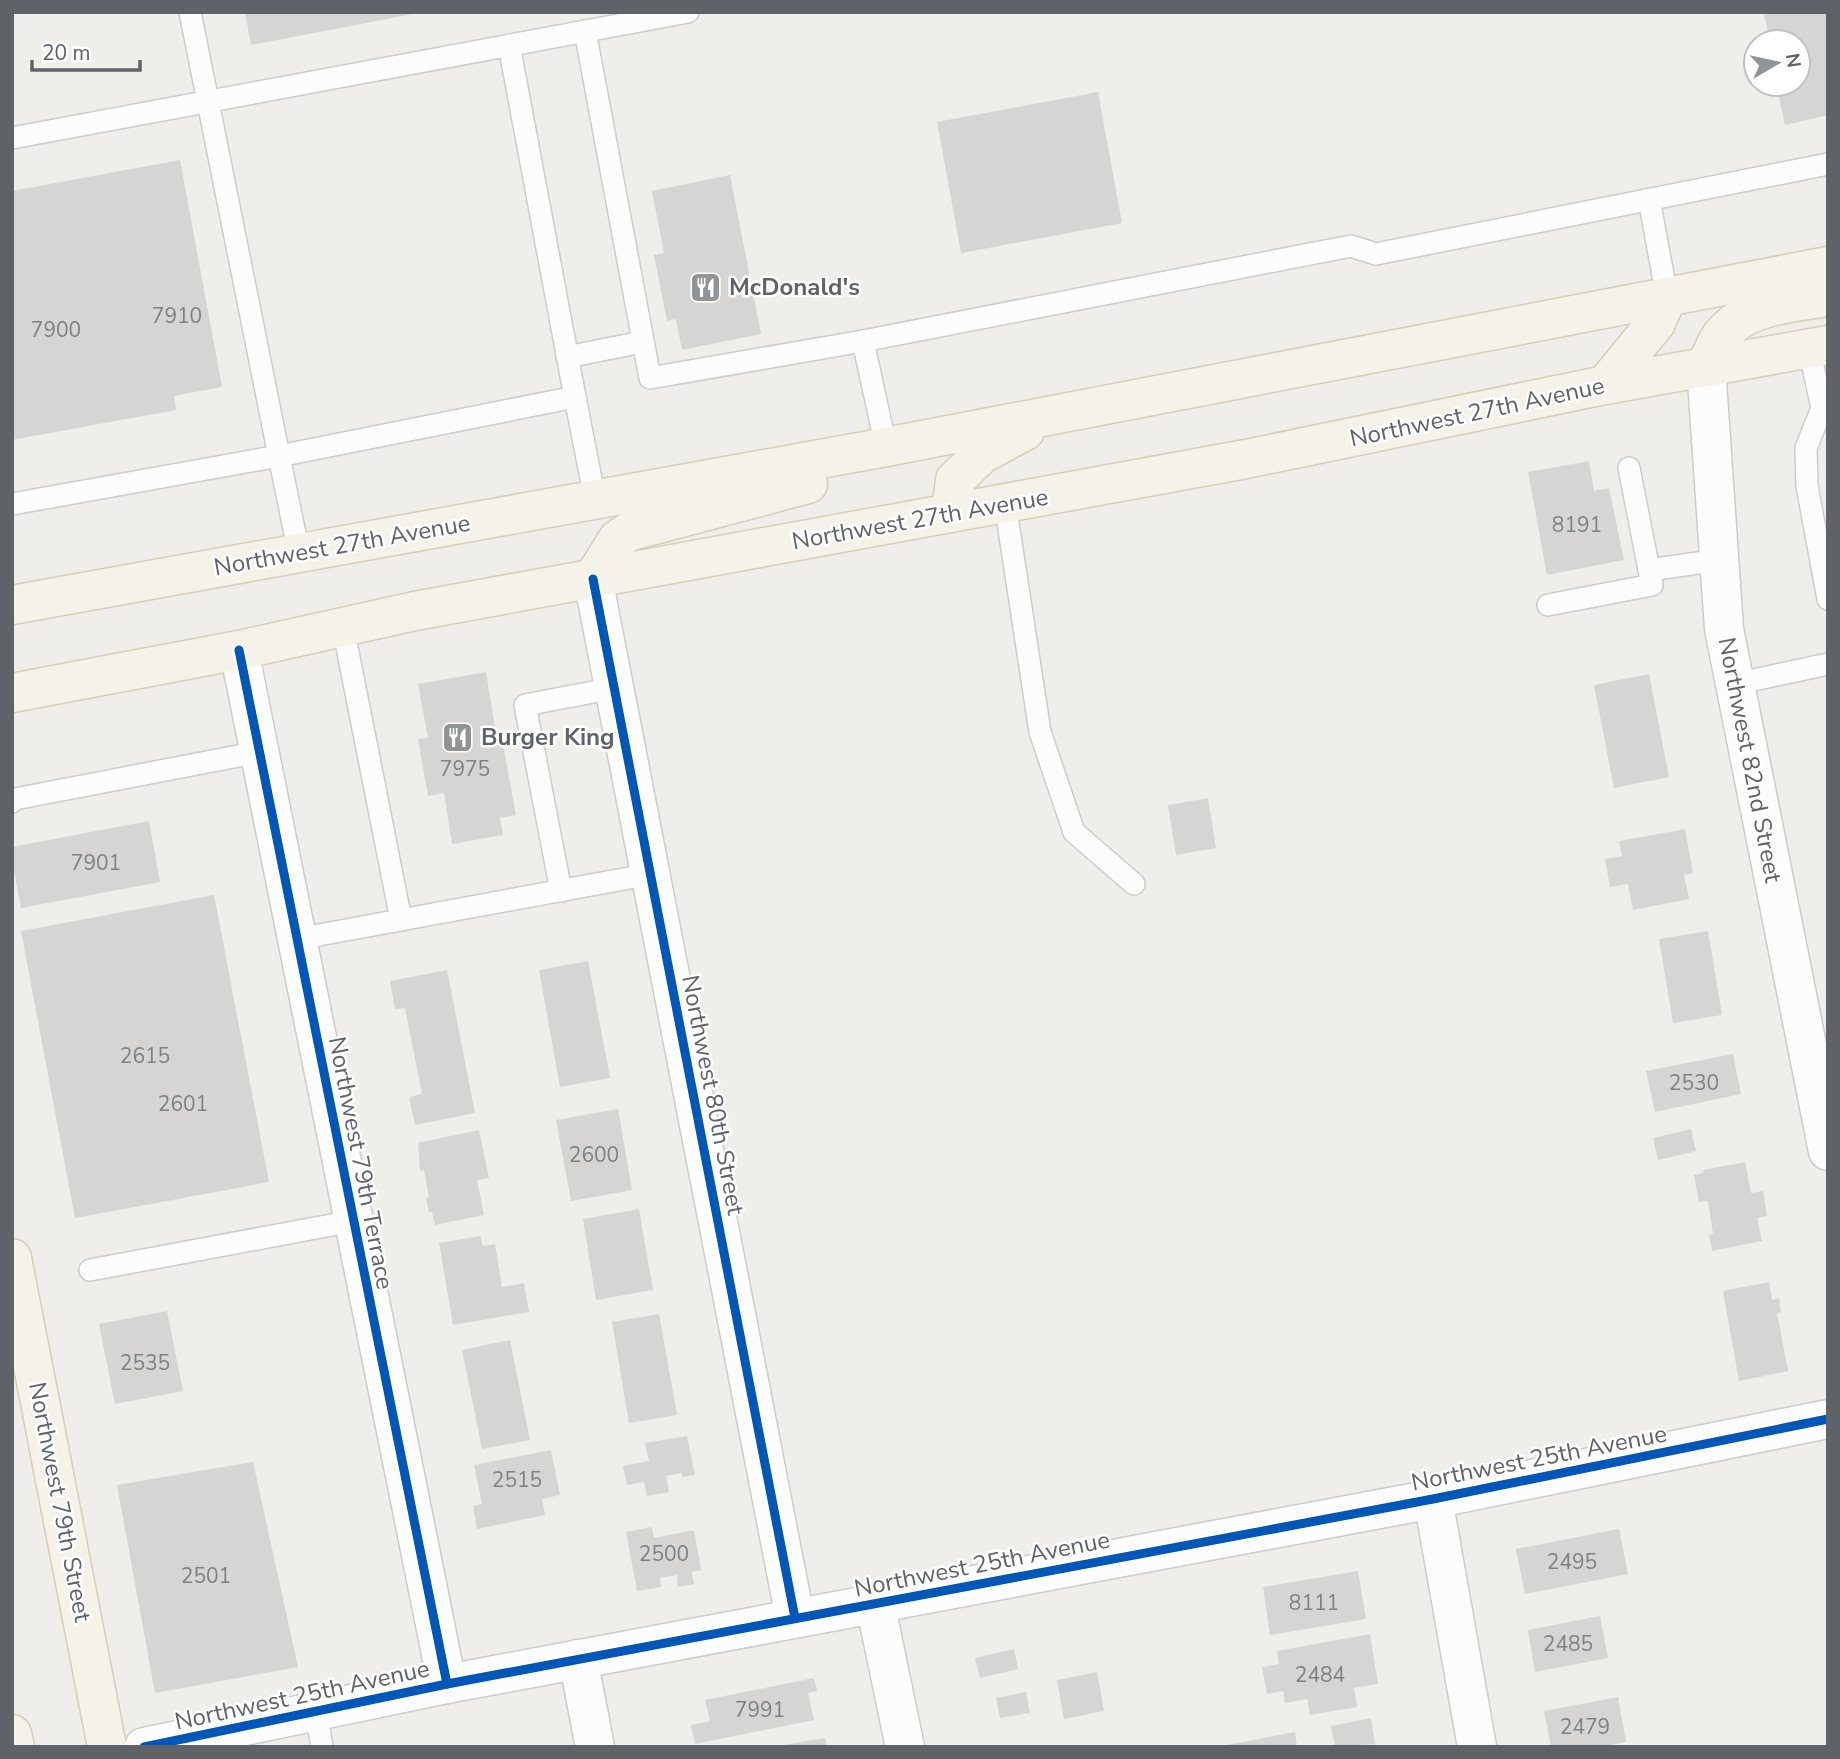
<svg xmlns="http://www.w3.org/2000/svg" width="1840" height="1759" font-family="'Nunito Sans',sans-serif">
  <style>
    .building { fill: #d6d5d3 }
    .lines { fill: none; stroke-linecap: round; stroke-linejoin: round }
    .lane-casing { stroke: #cbcccc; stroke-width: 24 }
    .street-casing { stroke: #cbcccc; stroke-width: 41 }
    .primary-casing { stroke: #d7ceb8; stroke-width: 41 }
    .lane { stroke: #fdfcfc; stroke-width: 21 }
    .street { stroke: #fdfcfc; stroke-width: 38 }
    .primary { stroke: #f4f2e9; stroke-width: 38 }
    .cycleway-casing { stroke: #fff; stroke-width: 13 }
    .cycleway { stroke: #0057b8; stroke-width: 9 }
    .labels { text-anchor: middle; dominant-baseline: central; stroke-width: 5; stroke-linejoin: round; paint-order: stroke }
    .number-label { font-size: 21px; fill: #7e8184 }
    .poi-label { font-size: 24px; font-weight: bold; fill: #5f6368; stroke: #fff; text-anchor: start }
    .street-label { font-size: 24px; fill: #5f6368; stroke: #fff }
  </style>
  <rect width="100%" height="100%" fill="#efeeea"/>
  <g class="building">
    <path d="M245,12H413V14L251,45Z"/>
    <path d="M1769,12H1828V115L1785,125L1776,84H1798V42H1770L1764,13Z"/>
    <path d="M1098,92L1122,223L961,253L937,122Z"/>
    <path d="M180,160L222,387L174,396L176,410L12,440V191Z"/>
    <path d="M730,175L761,334L682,350L676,319L667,321L654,255L664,253L652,191Z"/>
    <path d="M1589,461L1594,491L1609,488L1624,560L1547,575L1528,472Z"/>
    <path d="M486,672L498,746L503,745L516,815L500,818L503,835L452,844L444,793L428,796L418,739L428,738L418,684Z"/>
    <path d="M1649,674L1669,777L1614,788L1594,685Z"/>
    <path d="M1208,798L1216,848L1176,855L1168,805Z"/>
    <path d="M149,821L160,882L21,908L12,860V847Z"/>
    <path d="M1685,829L1693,873L1684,875L1689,899L1633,910L1628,884L1610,887L1605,859L1622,856L1619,841Z"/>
    <path d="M214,895L269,1182L75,1218L21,931Z"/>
    <path d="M1708,931L1722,1015L1673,1023L1659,939Z"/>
    <path d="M588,961L610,1078L560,1087L539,970Z"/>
    <path d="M447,970L475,1113L415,1125L409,1097L422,1094L405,1008L395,1009L390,981Z"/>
    <path d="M1733,1054L1741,1094L1655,1112L1646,1071Z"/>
    <path d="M618,1109L632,1190L571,1201L556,1120Z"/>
    <path d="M1691,1129L1696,1151L1658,1160L1653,1138Z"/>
    <path d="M479,1130L489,1178L477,1180L484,1215L435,1225L432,1212H429L426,1198L429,1197L424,1170L420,1171L418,1143Z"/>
    <path d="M1745,1162L1751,1193L1763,1191L1767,1216L1757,1218L1762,1241L1712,1251L1709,1235L1713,1234L1708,1201L1699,1202L1694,1175L1704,1173L1703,1170Z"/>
    <path d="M639,1209L653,1290L596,1300L583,1219Z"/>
    <path d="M480,1236L483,1246L495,1244L502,1287L524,1283L529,1312L453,1325L439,1243Z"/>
    <path d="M1769,1282L1772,1300L1779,1298L1781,1312L1777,1313L1788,1371L1739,1381L1723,1291Z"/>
    <path d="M167,1311L183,1391L115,1404L99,1324Z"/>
    <path d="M659,1314L677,1415L629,1423L612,1322Z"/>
    <path d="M510,1340L530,1440L482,1449L462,1350Z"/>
    <path d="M687,1436L695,1475L682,1477V1473L666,1476L669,1492L647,1496L644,1482L627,1485L623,1466L649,1461L645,1443Z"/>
    <path d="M551,1450L560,1495L542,1499L545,1515L477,1529L473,1506L482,1504L474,1465Z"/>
    <path d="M253,1462L298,1667L155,1693L117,1485Z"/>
    <path d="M652,1527L654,1538L694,1530L701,1570L692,1572L694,1584L678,1587L677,1575L660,1578L661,1587L637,1591L626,1532Z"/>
    <path d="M1619,1529L1628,1574L1525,1594L1516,1549Z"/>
    <path d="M1358,1571L1366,1619L1270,1635L1263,1587Z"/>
    <path d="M1600,1616L1608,1658L1535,1672L1528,1630Z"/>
    <path d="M1370,1634L1378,1684L1354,1688L1357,1707L1310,1715L1307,1699L1285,1703L1283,1691L1267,1694L1262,1667L1279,1664L1277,1651Z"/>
    <path d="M1014,1649L1018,1669L980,1678L975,1658Z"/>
    <path d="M1097,1672L1104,1711L1064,1719L1057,1680Z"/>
    <path d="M814,1678L817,1691L808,1693L814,1720L695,1744L691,1725L710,1721L705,1700Z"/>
    <path d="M1026,1692L1030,1713L1000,1718L996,1698Z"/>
    <path d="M1618,1697L1626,1742L1601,1747H1551L1544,1711Z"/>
    <path d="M1371,1718L1375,1744L1335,1747L1331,1726Z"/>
    <path d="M1295,1732L1297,1747H1227V1745Z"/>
    <path d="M825,1738L827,1747H784L783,1745Z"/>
  </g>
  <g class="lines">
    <defs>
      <g id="lane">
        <path d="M190,12L279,456L575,397L509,45"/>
        <path d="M585,31L650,378L863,341L1351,246L1376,254L1828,164"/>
        <path d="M12,138L688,12"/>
        <path d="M1649,199L1667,297"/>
        <path d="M863,341L886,447"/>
        <path d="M1809,349L1822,408L1806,448L1807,486L1828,599"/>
        <path d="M567,357L642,342"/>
        <path d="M575,397L595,499"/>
        <path d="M1629,468L1649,570"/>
        <path d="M1005,503L1040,732L1074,832L1134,884"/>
        <path d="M12,504L279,456L299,553"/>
        <path d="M1548,605L1652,585L1649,570L1719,560"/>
        <path d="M343,627L401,920"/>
        <path d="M1735,684L1828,664"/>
        <path d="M12,802L15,799L259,752"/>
        <path d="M561,891L525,705L614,688"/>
        <path d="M297,939L651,874"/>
        <path d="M90,1270L353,1221"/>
        <path d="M316,1711L322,1747"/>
      </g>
      <g id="street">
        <path d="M1706,366L1724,629L1828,1151"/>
        <path d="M593,579L795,1618"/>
        <path d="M239,650L447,1684"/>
        <path d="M1433,1499L1477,1747"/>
        <path d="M875,1603L905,1747"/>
        <path d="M578,1659L595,1747"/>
        <path d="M144,1747L447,1684L1433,1499L1828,1419"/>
      </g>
      <g id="primary">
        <path d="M1706,366C1711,356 1715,344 1721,336C1745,305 1792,303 1828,297"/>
        <path d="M1605,385L1656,323L1667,297"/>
        <path d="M951,513L955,480L982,454L1025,431"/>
        <path d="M593,579L617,540L628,532L808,484"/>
        <path d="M12,605L881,448L1828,266"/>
        <path d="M12,693L239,650L415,611L1246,459L1605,385L1828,345"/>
        <path d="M12,1258L107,1747"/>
        <path d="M12,1734L15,1747"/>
      </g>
    </defs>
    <use href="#lane" class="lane-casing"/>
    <use href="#street" class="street-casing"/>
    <use href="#primary" class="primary-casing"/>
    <use href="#lane" class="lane"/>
    <use href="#street" class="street"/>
    <use href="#primary" class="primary"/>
    <defs>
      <g id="cycleway">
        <path d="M593,579L795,1618"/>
        <path d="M239,650L447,1684"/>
        <path d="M144,1747L447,1684L1433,1499L1828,1419"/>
      </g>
    </defs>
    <use href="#cycleway" class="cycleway-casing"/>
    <use href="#cycleway" class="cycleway"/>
  </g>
  <defs>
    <symbol id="restaurant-square" viewBox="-11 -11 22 22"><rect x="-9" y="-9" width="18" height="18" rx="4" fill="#919496" stroke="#fff"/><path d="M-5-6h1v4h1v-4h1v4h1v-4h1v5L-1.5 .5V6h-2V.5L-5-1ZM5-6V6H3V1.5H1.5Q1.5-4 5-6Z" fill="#fff"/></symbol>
  </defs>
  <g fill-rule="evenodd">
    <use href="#restaurant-square" x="688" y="270" width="35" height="35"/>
    <use href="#restaurant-square" x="440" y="720" width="35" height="35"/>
  </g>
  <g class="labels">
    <g class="number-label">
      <text x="177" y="316">7910</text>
      <text x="56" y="330">7900</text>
      <text x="1577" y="525">8191</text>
      <text x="465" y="769">7975</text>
      <text x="96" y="863">7901</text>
      <text x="145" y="1056">2615</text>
      <text x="1694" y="1083">2530</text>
      <text x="183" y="1104">2601</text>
      <text x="594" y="1155">2600</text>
      <text x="145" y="1363">2535</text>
      <text x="517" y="1480">2515</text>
      <text x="664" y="1554">2500</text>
      <text x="1572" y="1562">2495</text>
      <text x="206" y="1576">2501</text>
      <text x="1314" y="1603">8111</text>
      <text x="1568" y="1644">2485</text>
      <text x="1320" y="1675">2484</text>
      <text x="760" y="1710">7991</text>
      <text x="1585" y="1727">2479</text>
    </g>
    <g class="poi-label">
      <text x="729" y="287">McDonald's</text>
      <text x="481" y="737">Burger King</text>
    </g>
    <g class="street-label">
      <text transform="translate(1477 412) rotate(-12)">Northwest 27th Avenue</text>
      <text transform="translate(920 519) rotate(-10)">Northwest 27th Avenue</text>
      <text transform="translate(342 545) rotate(-10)">Northwest 27th Avenue</text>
      <text transform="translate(1750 760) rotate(79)">Northwest 82nd Street</text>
      <text transform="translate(713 1095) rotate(79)">Northwest 80th Street</text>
      <text transform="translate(361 1163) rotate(79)">Northwest 79th Terrace</text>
      <text transform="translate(1539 1458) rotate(-11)">Northwest 25th Avenue</text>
      <text transform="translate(60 1502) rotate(79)">Northwest 79th Street</text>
      <text transform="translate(982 1564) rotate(-11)">Northwest 25th Avenue</text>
      <text transform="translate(302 1695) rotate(-12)">Northwest 25th Avenue</text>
    </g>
  </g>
  <rect width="1840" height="1759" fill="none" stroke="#5f6368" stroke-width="28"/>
  <g transform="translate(1777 63) rotate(81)"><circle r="33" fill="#ffffff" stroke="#bfc1c3" stroke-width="2"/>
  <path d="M0-5L12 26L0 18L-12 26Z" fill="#919496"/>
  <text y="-10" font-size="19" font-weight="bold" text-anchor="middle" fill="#5f6368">N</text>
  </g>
  <path d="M32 60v10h108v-10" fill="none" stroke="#5f6368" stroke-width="3.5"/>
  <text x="42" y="60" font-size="21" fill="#5f6368" stroke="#ffffff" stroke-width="5" paint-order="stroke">20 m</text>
</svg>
